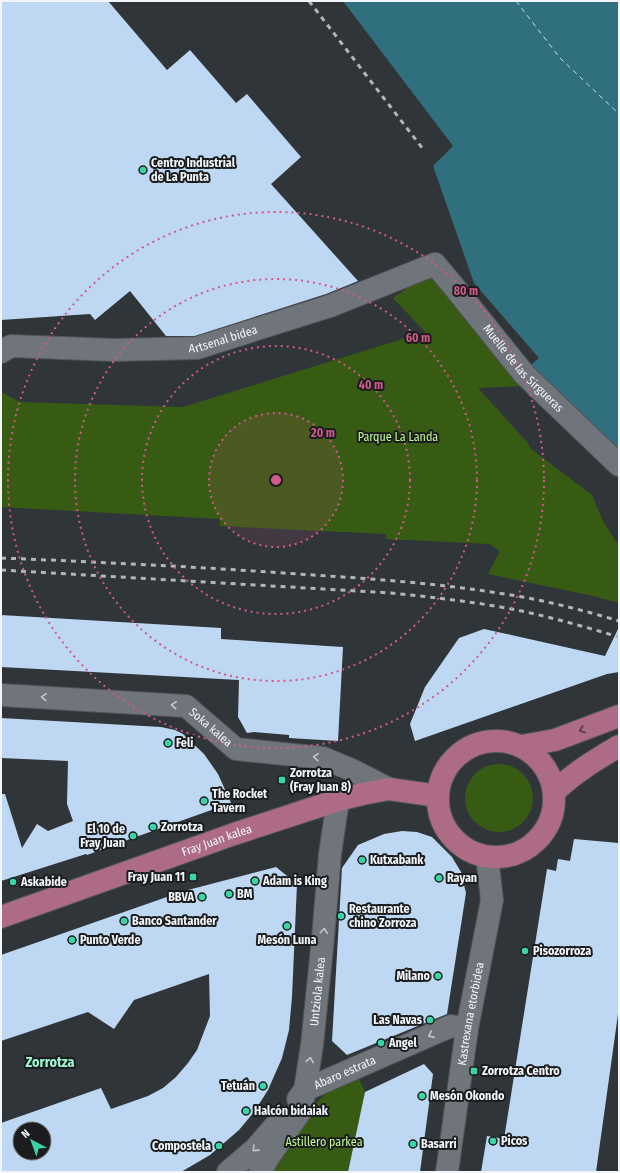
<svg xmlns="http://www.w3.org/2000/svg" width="620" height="1173" font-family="'Fira Sans Condensed',sans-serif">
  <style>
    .green { fill: #385b13 }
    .water { fill: #30707e }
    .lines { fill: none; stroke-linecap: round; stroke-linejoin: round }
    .ferry { stroke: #b2e8f5; stroke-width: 1; stroke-dasharray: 5 4; stroke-linecap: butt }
    .building { fill: #bed7f2; fill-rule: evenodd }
    .street-casing { stroke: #515459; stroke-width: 24 }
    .secondary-casing { stroke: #515459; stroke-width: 24 }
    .primary-casing { stroke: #515459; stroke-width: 24 }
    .street { stroke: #70757b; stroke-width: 22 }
    .secondary { stroke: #70757b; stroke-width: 22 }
    .primary { stroke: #ad6b85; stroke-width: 22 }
    .rail { stroke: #b2b5ba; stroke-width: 3; stroke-dasharray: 5 5; stroke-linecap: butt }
    .oneway { stroke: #c4c8cd }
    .oneway2 { stroke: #4d3842 }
    .ring { fill: none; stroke: #d05a8a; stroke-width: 2; stroke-dasharray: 2 4 }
    .poi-dot { fill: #3bd4a4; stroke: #1a1c1e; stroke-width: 1.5 }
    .labels { text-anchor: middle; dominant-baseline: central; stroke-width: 4; stroke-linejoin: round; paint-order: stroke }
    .poi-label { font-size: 12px; font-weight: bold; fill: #f2f5f9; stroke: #1a1c1e; text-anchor: start }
    .street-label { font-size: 12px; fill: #f2f5f9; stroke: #1a1c1e }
    .park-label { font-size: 12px; fill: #bef790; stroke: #1a1c1e }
    .quarter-label { font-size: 14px; font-weight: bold; fill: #9df7d3; stroke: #1a1c1e }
    .centre { fill: #d05a8a; stroke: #1a1c1e; stroke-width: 2 }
    .ring-label { font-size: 12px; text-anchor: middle; font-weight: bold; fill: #d05a8a; stroke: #1a1c1e; stroke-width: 4; stroke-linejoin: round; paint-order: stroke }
  </style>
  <rect width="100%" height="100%" fill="#30353a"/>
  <g class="green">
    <path d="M432,271L526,386L478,388L527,442L531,449L592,495L604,523L619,546V603L593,596L488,574L500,551L489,544L386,539V534L220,526V519L1,507V392L20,402L183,407L425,332L393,298Z"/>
    <circle cx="499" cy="798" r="34"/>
    <path d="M358,1076L365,1092L348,1172H269L307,1113L325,1094Z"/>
  </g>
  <path class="water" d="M343,1H619V451L531,365L539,358L474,283L433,166L453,146Z"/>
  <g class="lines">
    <path class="ferry" d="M516,1L560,58L619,114"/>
  </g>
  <g class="building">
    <path d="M1,1H108L167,70L190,50L236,103L247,94L301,157L271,184L358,281L326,294L195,336H166L130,291L95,320L90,314L1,320Z"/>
    <path d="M1,615L221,628V639L343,647L338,741L289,738V735L254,732L247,733L238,717L239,680L1,667Z"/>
    <path d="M619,627V672L607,674L415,741L410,724L425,687L459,638L484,629L605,656Z"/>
    <path d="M1,718L144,726L161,727L175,730L183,734L204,754L218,774L231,803L133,838L87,855L86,854L1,881V794H5L22,848L37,824L48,831L73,821L67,804L68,761L1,758Z"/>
    <path d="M402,831L417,832L432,837L452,857L461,872L466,893L447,1014L347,1055L332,1041L342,868L358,845L384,834Z"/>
    <path d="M574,839L619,843V1007L596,1172H481L487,1136L504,1139L547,869L556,871L558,859L570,861Z"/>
    <path d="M276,867L297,884L292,997L289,1030L282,1058L268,1090L254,1112L239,1130L210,1155L181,1172H1V1123L101,1088L111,1109L148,1096L163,1088L176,1077L188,1063L197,1050L210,1016L209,974L134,1000L114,1029L88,1012L1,1041V955L184,891ZM20,1129H44V1153H20Z"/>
    <path d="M424,1064L433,1074L420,1172H348L365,1092Z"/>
  </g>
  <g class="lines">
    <defs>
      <g id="street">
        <path id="s1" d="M1,352L11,346L114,350L197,348L330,306L435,264L455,288L524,374L619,465"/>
        <path id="s2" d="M1,695L186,706L236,749L323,758L352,770L389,789"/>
        <path id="s3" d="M298,1099L305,1090L451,1026L467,1029"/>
        <path d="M228,1172L256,1148L275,1126"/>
        <path id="s4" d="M260,1172L268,1158L300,1112L305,1090L312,1045L323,938L330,854L338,800"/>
      </g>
      <g id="secondary">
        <path id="s5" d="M447,1172L467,1029L492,900L487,857"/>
      </g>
      <g id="primary">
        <circle cx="496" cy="799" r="58"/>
        <path d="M522,746L555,740L619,716"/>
        <path d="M554,792C574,773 595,760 619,746"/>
        <path id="s6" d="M1,917L234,834L338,800L362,794L389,789L438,796"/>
      </g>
    </defs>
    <use href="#street" class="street-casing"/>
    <use href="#secondary" class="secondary-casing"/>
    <use href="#primary" class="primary-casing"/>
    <use href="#street" class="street"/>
    <use href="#secondary" class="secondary"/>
    <use href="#primary" class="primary"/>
    <g class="rail">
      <path d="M309,1L423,149"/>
      <path d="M1,558C100,562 199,567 298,574C375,579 452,584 528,598C559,604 589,612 619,621"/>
      <path d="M1,570L391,593C430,597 468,601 506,608C544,615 582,626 619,637"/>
    </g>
  </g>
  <defs><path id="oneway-chevron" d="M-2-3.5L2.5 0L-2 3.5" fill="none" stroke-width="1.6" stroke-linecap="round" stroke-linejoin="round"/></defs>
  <g class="oneway">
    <use href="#oneway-chevron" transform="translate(44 697) rotate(-177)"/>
    <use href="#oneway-chevron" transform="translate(174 705) rotate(-176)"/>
    <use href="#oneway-chevron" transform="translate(316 757) rotate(-175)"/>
    <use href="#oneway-chevron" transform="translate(324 931) rotate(-86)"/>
    <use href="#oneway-chevron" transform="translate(431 1035) rotate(156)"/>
    <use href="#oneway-chevron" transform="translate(310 1060) rotate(-81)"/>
    <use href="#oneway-chevron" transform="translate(255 1149) rotate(136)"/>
  </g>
  <use class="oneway2" href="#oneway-chevron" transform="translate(582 730) rotate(160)"/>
  <circle cx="276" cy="480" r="67" fill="#d05a8a" fill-opacity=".12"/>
  <g class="ring">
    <circle cx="276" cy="480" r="67"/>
    <circle cx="276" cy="480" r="134"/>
    <circle cx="276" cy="480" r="201"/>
    <circle cx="276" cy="480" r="268"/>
  </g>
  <g class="poi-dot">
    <circle cx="143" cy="170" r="4"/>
    <circle cx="168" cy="743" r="4"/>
    <rect x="278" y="776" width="8" height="8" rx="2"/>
    <circle cx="204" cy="801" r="4"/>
    <circle cx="153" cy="827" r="4"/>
    <circle cx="133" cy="836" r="4"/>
    <circle cx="362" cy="860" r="4"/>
    <rect x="189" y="873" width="8" height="8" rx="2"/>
    <circle cx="439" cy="878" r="4"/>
    <circle cx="255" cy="881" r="4"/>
    <circle cx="13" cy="882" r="4"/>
    <circle cx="229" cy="894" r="4"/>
    <circle cx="202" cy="897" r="4"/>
    <circle cx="341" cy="916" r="4"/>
    <circle cx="124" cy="921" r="4"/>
    <circle cx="287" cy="926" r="4"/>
    <circle cx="72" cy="940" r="4"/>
    <circle cx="525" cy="951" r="4"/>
    <circle cx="438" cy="976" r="4"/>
    <circle cx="430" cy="1020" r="4"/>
    <circle cx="381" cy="1043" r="4"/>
    <rect x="470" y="1067" width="8" height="8" rx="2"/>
    <circle cx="263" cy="1086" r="4"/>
    <circle cx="422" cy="1096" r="4"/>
    <circle cx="246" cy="1111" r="4"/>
    <circle cx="493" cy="1141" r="4"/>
    <circle cx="413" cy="1144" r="4"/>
    <circle cx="219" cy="1146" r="4"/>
  </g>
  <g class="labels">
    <g class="poi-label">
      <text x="151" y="163">Centro Industrial<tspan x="151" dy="14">de La Punta</tspan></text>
      <text x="176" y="743">Feli</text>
      <text x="290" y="773">Zorrotza<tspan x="290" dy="14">(Fray Juan 8)</tspan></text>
      <text x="212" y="794">The Rocket<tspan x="212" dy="14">Tavern</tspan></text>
      <text x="161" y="827">Zorrotza</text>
      <text x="125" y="829" text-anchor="end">El 10 de<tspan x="125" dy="14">Fray Juan</tspan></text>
      <text x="370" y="860">Kutxabank</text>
      <text x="185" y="877" text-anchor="end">Fray Juan 11</text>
      <text x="447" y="878">Rayan</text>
      <text x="263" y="881">Adam is King</text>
      <text x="21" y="882">Askabide</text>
      <text x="237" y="894">BM</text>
      <text x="194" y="897" text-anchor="end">BBVA</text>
      <text x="349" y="909">Restaurante<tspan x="349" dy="14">chino Zorroza</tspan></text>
      <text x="132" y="921">Banco Santander</text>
      <text x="80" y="940">Punto Verde</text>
      <text x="287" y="940" text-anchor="middle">Mesón Luna</text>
      <text x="533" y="951">Pisozorroza</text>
      <text x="430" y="976" text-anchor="end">Milano</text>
      <text x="422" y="1020" text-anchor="end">Las Navas</text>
      <text x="389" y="1043">Angel</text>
      <text x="482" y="1071">Zorrotza Centro</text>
      <text x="255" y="1086" text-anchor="end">Tetuán</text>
      <text x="430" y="1096">Mesón Okondo</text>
      <text x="254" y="1111">Halcón bidaiak</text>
      <text x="501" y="1141">Picos</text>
      <text x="421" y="1144">Basarri</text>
      <text x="211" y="1146" text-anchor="end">Compostela</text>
    </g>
    <g class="street-label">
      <text stroke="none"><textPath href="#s1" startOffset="225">Artsenal bidea</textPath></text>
      <text stroke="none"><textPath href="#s1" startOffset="587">Muelle de las Sirgueras</textPath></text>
      <text stroke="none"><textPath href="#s2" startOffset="218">Soka kalea</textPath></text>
      <text stroke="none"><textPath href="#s6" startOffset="229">Fray Juan kalea</textPath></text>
      <text stroke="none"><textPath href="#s4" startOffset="194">Untziola kalea</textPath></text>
      <text stroke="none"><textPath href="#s5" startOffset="160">Kastrexana etorbidea</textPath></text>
      <text stroke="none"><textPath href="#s3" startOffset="55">Abaro estrata</textPath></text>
    </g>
    <g class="park-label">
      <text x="398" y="437">Parque La Landa</text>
      <text x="324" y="1142">Astillero parkea</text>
    </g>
    <g class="quarter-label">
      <text x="50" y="1062">Zorrotza</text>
    </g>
  </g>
  <circle cx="276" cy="480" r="6" class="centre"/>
  <g class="ring-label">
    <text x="466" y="295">80 m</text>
    <text x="418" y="342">60 m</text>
    <text x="371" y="389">40 m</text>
    <text x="323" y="437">20 m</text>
  </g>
  <rect width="620" height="1173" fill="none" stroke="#f2f5f9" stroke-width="4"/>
  <g transform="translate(32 1141) rotate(319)"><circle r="19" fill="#1a1c1e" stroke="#707376"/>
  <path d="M0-3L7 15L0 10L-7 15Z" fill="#3bd4a4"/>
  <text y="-6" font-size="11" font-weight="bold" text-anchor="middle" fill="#f2f5f9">N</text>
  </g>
</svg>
